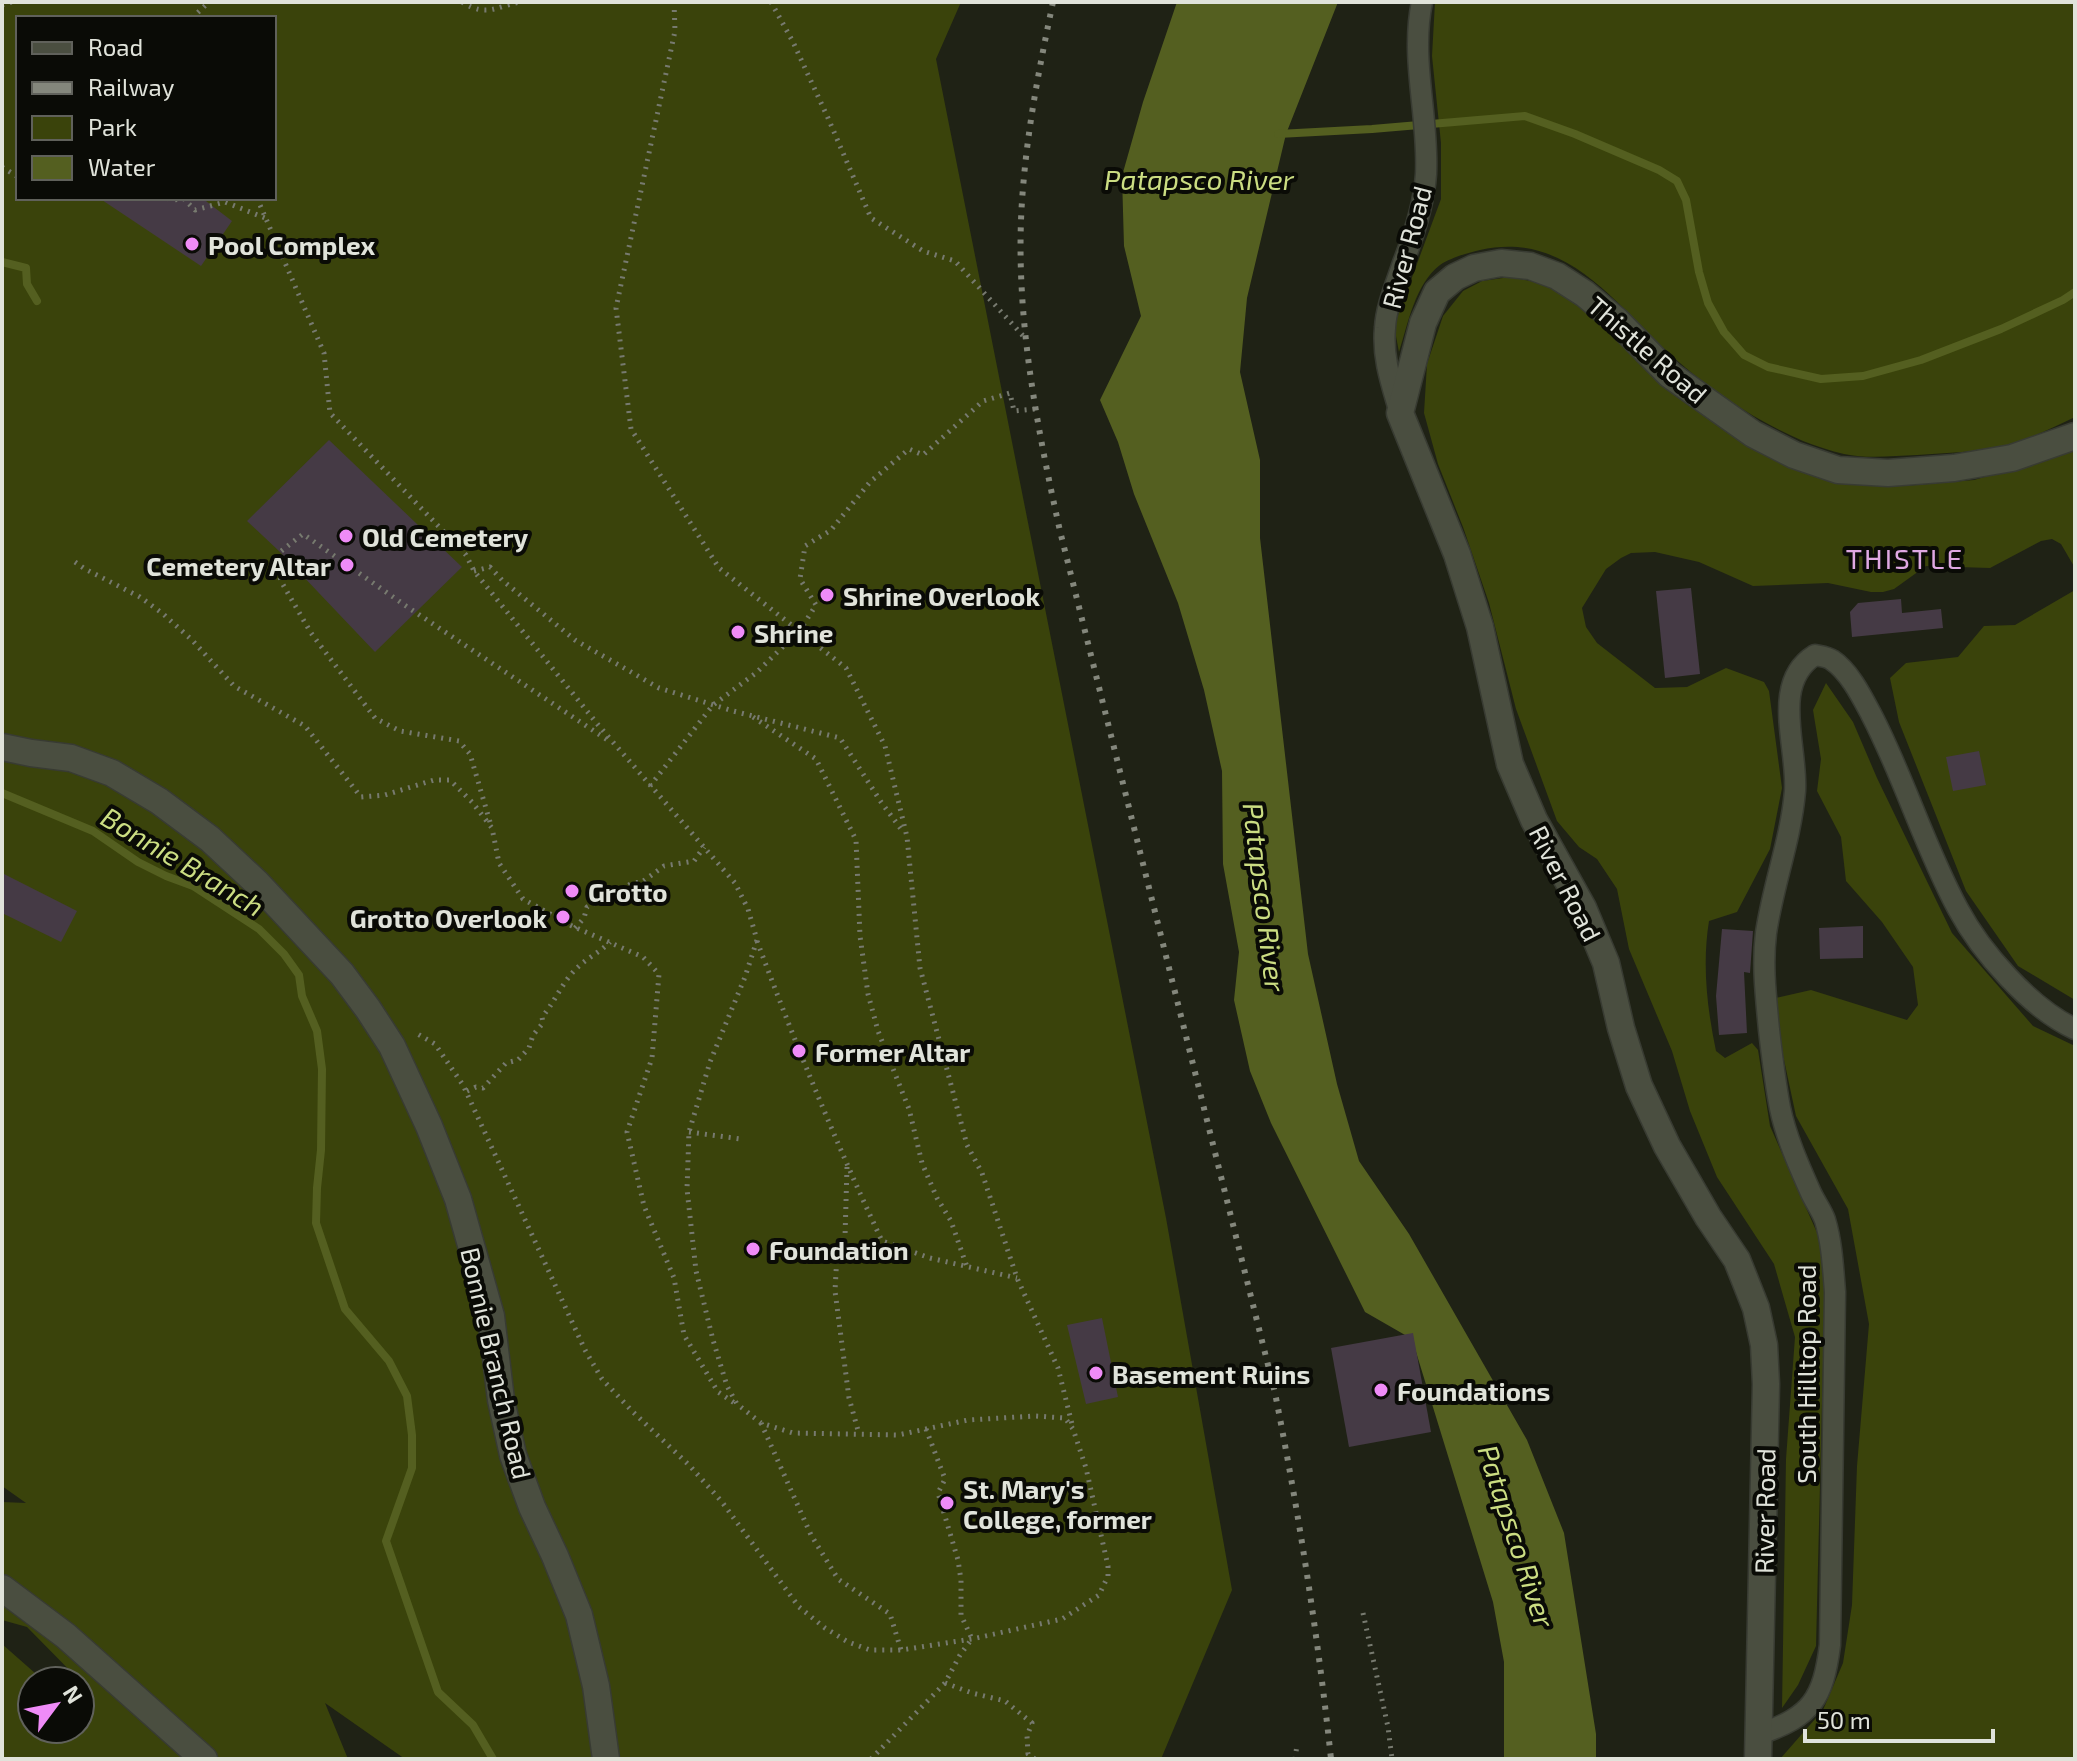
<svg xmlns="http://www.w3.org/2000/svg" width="2077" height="1761" font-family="'Exo 2',sans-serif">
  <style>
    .green { fill: #3a430b; fill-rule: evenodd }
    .water { fill: #545f20 }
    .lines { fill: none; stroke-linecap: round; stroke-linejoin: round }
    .stream { stroke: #545f20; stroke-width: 8 }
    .building { fill: #453a45 }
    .minor-casing { stroke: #383b32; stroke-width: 23 }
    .tertiary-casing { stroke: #383b32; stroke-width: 29 }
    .path { stroke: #777a6f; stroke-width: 5; stroke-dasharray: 2 6; stroke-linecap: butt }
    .minor { stroke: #4a4e40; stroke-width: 20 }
    .tertiary { stroke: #4a4e40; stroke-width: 26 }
    .rail { stroke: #84877c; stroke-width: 6; stroke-dasharray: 4 8; stroke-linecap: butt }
    .poi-dot { fill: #ef8bf7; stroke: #0a0b06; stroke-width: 3 }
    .labels { text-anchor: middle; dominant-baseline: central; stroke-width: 8; stroke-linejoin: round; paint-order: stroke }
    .poi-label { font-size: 26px; font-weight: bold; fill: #e0e3da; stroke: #0a0b06; text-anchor: start }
    .street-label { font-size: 26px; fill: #e0e3da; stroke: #0a0b06 }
    .water-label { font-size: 28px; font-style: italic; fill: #cbdd82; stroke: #0a0b06 }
    .neighbourhood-label { font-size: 28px; letter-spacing: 2px; fill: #dfa8e2; stroke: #0a0b06 }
  </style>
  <rect width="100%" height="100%" fill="#1f2215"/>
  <g class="green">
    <path d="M2,2H961L936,59L1166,1218L1232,1590L1161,1759H405L325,1703L348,1759H2V1644L44,1681H32V1729H80V1713L85,1717L88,1689L27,1627L2,1620V1502L26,1503L2,1486ZM18,18H274V198H18Z"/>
    <path d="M1435,2H2075V417C2054,427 2030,439 2008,445C1978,452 1947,453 1917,455C1893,456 1867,459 1844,454C1831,451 1816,446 1803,441C1759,422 1717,395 1680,363C1620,312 1571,229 1480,250C1467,253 1450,258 1440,265C1415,284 1408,324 1399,352L1394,326L1441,199V143L1432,56Z"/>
    <path d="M1510,277L1560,287L1732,431L1818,478L1905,486L1974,480L2075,451V568L2061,544L2052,539L2041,541L1990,568L1926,566L1894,589L1883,592H1871L1828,583L1753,586L1699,562L1655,552L1631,553L1621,558L1606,569L1582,608L1586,627L1597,643L1655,688L1687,687L1726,668L1764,682L1769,691L1782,788L1770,849L1737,912L1709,921C1702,964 1707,1008 1716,1051L1725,1058L1752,1043L1758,1050L1770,1126L1822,1244L1825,1283L1816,1646L1798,1685L1782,1708L1786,1459L1795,1337L1774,1264L1717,1177L1690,1111L1672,1051L1629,949L1617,889L1597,859L1579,847L1557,821L1516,709L1489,603L1463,527L1438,464L1424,413L1427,364L1443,316L1463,291L1482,281Z"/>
    <path d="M2075,590V1000L2018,966L1966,891L1899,722L1890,678L1906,663L1958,657L1984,626L2015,625Z"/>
    <path d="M1826,683L1853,722L1877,778L1952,933L2033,1026L2075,1046V1759H1780L1823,1710L1843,1663L1852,1605L1857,1466L1869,1324L1848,1209L1796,1116L1771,999L1811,990L1907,1020L1918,1005L1913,967L1882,922L1846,881L1841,837L1817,791L1821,759L1813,710Z"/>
  </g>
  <path class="water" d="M1177,2H1338L1286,134L1247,298L1240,372L1260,460V538L1308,954L1337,1084L1359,1161L1409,1234L1527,1440L1564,1533L1596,1734V1759H1504V1662L1493,1602L1412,1339L1365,1312L1271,1123L1250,1071L1234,1000L1239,952L1223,864L1222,771L1204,690L1178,603L1134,494L1118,442L1100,400L1141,316L1124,246L1122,176L1143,102Z"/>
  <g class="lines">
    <g class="stream">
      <path d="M1278,134L1372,129L1525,116L1575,134L1659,170L1677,181L1686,200L1699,272L1708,303L1724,332L1744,355L1768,367L1821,379L1863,376L1921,360L2001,329L2063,300L2075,292"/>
      <path d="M2,262L26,268L27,284L37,301"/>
      <path d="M2,793L93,831L138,862L166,876L193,886L259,929L284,954L299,975L302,996L317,1031L322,1069L321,1150L317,1188L316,1223L345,1309L389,1361L407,1396L412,1435V1468L386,1541L438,1692L473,1725L493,1759"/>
    </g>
  </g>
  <g class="building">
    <path d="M99,198H202L232,221L201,266Z"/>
    <path d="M329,440L462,567L375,652L280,552L247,521Z"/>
    <path d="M1691,588L1700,674L1665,678L1656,591Z"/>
    <path d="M1901,599L1902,613L1941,609L1943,628L1852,637L1850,612L1858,603Z"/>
    <path d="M1979,751L1986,785L1953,791L1946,757Z"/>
    <path d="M2,873L77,911L61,942L2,913Z"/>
    <path d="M1863,926V958L1820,959L1819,928Z"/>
    <path d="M1722,929L1753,931L1750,973L1744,972L1747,1033L1719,1035L1716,996Z"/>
    <path d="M1102,1318L1118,1397L1086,1404L1067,1325Z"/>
    <path d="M1413,1333L1431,1432L1349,1447L1331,1348Z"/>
  </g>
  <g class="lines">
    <defs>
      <g id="minor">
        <path d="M1400,413C1392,385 1382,358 1385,328C1386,307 1396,284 1403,263C1414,235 1424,205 1426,174C1429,117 1410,59 1422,2"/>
        <path d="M1760,1734C1812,1716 1823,1699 1830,1645L1835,1292C1833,1268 1832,1243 1825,1220C1822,1211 1815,1202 1811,1193C1799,1166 1786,1137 1780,1108C1775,1082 1772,1056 1769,1030C1766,997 1762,966 1766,933C1773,885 1791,839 1795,791C1798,747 1770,683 1815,655C1820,656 1828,657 1832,660C1849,671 1862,697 1871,714C1904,777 1924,846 1958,909C1981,952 2030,1008 2075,1029"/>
      </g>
      <g id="tertiary">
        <path d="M2,747L31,753L71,758L112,773L159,801L210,839L256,882L342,974L368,1009L392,1046L429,1126L458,1199L491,1316L501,1400L513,1455L532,1507L555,1556L579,1615L596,1686L606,1759"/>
        <path d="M2,1588L66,1636L204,1759"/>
        <path d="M1758,1759L1766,1384L1764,1345L1756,1308L1737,1260L1708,1217L1667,1146L1639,1086L1621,1028L1606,963L1583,908L1534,820L1510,764L1480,627L1457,554L1400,413L1423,323L1437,292L1455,277L1474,268L1501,263L1530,266L1557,276L1585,294L1617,321L1670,375L1753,434L1794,455L1838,470L1888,473L1954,468L2012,458L2075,436"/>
      </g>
    </defs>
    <use href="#minor" class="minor-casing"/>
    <use href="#tertiary" class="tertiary-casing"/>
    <g class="path">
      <path d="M462,2C488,18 495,6 521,2"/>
      <path d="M674,2L675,31L616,308L631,429L719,568L846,668L885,746L907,837L920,968L967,1145L982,1173L1017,1278L1058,1368L1072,1424"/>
      <path d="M771,2L793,42L828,118L871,218L923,251L955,261L1025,338"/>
      <path d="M2,5L12,2"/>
      <path d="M192,18L209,2"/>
      <path d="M2,167L18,177"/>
      <path d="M168,198L170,200L184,199L195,210L225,202L265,218"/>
      <path d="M257,198L324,353L330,413L466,555L474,571L599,726L735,883L748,909L757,940L745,977L710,1062L689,1132L687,1189L696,1271L713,1340L727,1386L737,1404L761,1423L793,1433L898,1435L968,1420L1035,1416L1065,1418L1073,1429L1086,1468L1108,1566V1576L1099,1595L1062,1619L972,1639L901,1650H870L848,1642L825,1628L799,1607L722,1502L690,1466L633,1412L602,1379L585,1350L463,1085L435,1044L414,1032"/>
      <path d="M75,562L85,569L140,597L162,613L192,640L234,686L305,726L361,797L385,795L434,780H450L472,802L492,828L499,863L523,899L572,926L643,957L659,974L652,1058L627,1132L644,1206L674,1278L684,1335L718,1392L736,1404"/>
      <path d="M474,571L490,567L502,580L575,640L659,688L733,711L840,738L881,802L904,833"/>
      <path d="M753,717L816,759L856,840L860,936L868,994L878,1031L909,1109L922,1163L937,1198L951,1221L967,1267"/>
      <path d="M650,786L713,705L756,673L800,630L816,605L800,579L805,546L831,530L870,482L909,449L923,455L983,401L1010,393L1014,411L1035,409"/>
      <path d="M490,822L470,754L459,741L400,731L375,718L311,633L282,583L274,562L280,552L303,534L406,606L609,741"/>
      <path d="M575,928L584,918L587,907L615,894L632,883L642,882L664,866L694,861L704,847"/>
      <path d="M757,941C795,1043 836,1143 882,1241L930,1258L1017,1278"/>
      <path d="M467,1091L476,1087L483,1088L506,1063L518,1060L529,1048L533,1035L543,1023L542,1017C554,1003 562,983 575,970C585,959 599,953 610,942"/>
      <path d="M689,1132L741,1139"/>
      <path d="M847,1167L845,1237L837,1254L835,1291L849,1398L859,1434"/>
      <path d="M761,1423L811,1535L838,1579L890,1614L901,1650"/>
      <path d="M926,1429L945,1479L938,1493L958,1560L961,1580V1615L972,1639"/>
      <path d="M1363,1613L1388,1727L1392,1759"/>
      <path d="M945,1683L972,1693L1005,1701L1032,1723L1027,1736L1028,1754L1035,1759"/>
      <path d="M871,1759L945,1683L960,1655L971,1640"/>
      <path d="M1295,1759L1297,1745"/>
    </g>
    <use href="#minor" class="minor"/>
    <use href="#tertiary" class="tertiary"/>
    <path class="rail" d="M1053,2C1040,64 1028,125 1023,188C1013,303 1035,418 1060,531L1275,1393C1299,1514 1318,1636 1331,1759"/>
  </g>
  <g class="poi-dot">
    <circle cx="192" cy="244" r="8"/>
    <circle cx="346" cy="536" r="8"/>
    <circle cx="347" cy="565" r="8"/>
    <circle cx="827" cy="595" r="8"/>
    <circle cx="738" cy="632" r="8"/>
    <circle cx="572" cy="891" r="8"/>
    <circle cx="563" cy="917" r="8"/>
    <circle cx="799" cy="1051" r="8"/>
    <circle cx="753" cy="1249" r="8"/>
    <circle cx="1096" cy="1373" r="8"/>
    <circle cx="1381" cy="1390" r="8"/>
    <circle cx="947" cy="1503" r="8"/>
  </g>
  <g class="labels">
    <g class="poi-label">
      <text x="208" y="244">Pool Complex</text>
      <text x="362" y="536">Old Cemetery</text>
      <text x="331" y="565" text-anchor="end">Cemetery Altar</text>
      <text x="843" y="595">Shrine Overlook</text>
      <text x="754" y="632">Shrine</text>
      <text x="588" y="891">Grotto</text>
      <text x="547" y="917" text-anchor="end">Grotto Overlook</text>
      <text x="815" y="1051">Former Altar</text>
      <text x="769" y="1249">Foundation</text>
      <text x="1112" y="1373">Basement Ruins</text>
      <text x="1397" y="1390">Foundations</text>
      <text x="963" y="1488">St. Mary's<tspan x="963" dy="30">College, former</tspan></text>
    </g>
    <g class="street-label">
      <text transform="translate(1406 247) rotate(-75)">River Road</text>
      <text transform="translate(1648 349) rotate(41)">Thistle Road</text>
      <text transform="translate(1566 883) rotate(63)">River Road</text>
      <text transform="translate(497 1363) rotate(77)">Bonnie Branch Road</text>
      <text transform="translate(1805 1374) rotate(-90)">South Hilltop Road</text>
      <text transform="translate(1764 1511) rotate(-89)">River Road</text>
    </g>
    <g class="water-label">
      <text x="1199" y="179">Patapsco River</text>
      <text transform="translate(183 861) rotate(31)">Bonnie Branch</text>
      <text transform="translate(1265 897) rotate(83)">Patapsco River</text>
      <text transform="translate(1517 1536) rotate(72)">Patapsco River</text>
    </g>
    <g class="neighbourhood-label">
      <text x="1905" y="558">THISTLE</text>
    </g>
  </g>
  <rect width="2077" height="1761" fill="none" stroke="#e0e3da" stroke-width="8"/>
  <rect x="16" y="16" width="260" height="184" fill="#0a0b06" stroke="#60615b" stroke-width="2"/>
  <rect x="32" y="42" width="40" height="12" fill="#4a4e40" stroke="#60615b" stroke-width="2"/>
  <text x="88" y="56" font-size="24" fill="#e0e3da">Road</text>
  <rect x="32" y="82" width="40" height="12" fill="#84877c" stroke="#60615b" stroke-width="2"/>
  <text x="88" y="96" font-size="24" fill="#e0e3da">Railway</text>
  <rect x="32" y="116" width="40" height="24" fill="#3a430b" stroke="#60615b" stroke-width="2"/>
  <text x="88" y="136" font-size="24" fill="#e0e3da">Park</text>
  <rect x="32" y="156" width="40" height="24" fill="#545f20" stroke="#60615b" stroke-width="2"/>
  <text x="88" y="176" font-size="24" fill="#e0e3da">Water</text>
  <g transform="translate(56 1705) rotate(58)"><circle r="38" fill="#0a0b06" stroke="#60615b" stroke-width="2"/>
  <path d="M0-6L14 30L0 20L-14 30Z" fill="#ef8bf7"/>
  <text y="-12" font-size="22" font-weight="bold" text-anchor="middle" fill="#e0e3da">N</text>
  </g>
  <path d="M1805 1729v12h188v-12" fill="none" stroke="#e0e3da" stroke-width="4"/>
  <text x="1817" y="1729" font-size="24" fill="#e0e3da" stroke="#0a0b06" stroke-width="6" paint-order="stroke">50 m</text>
</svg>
